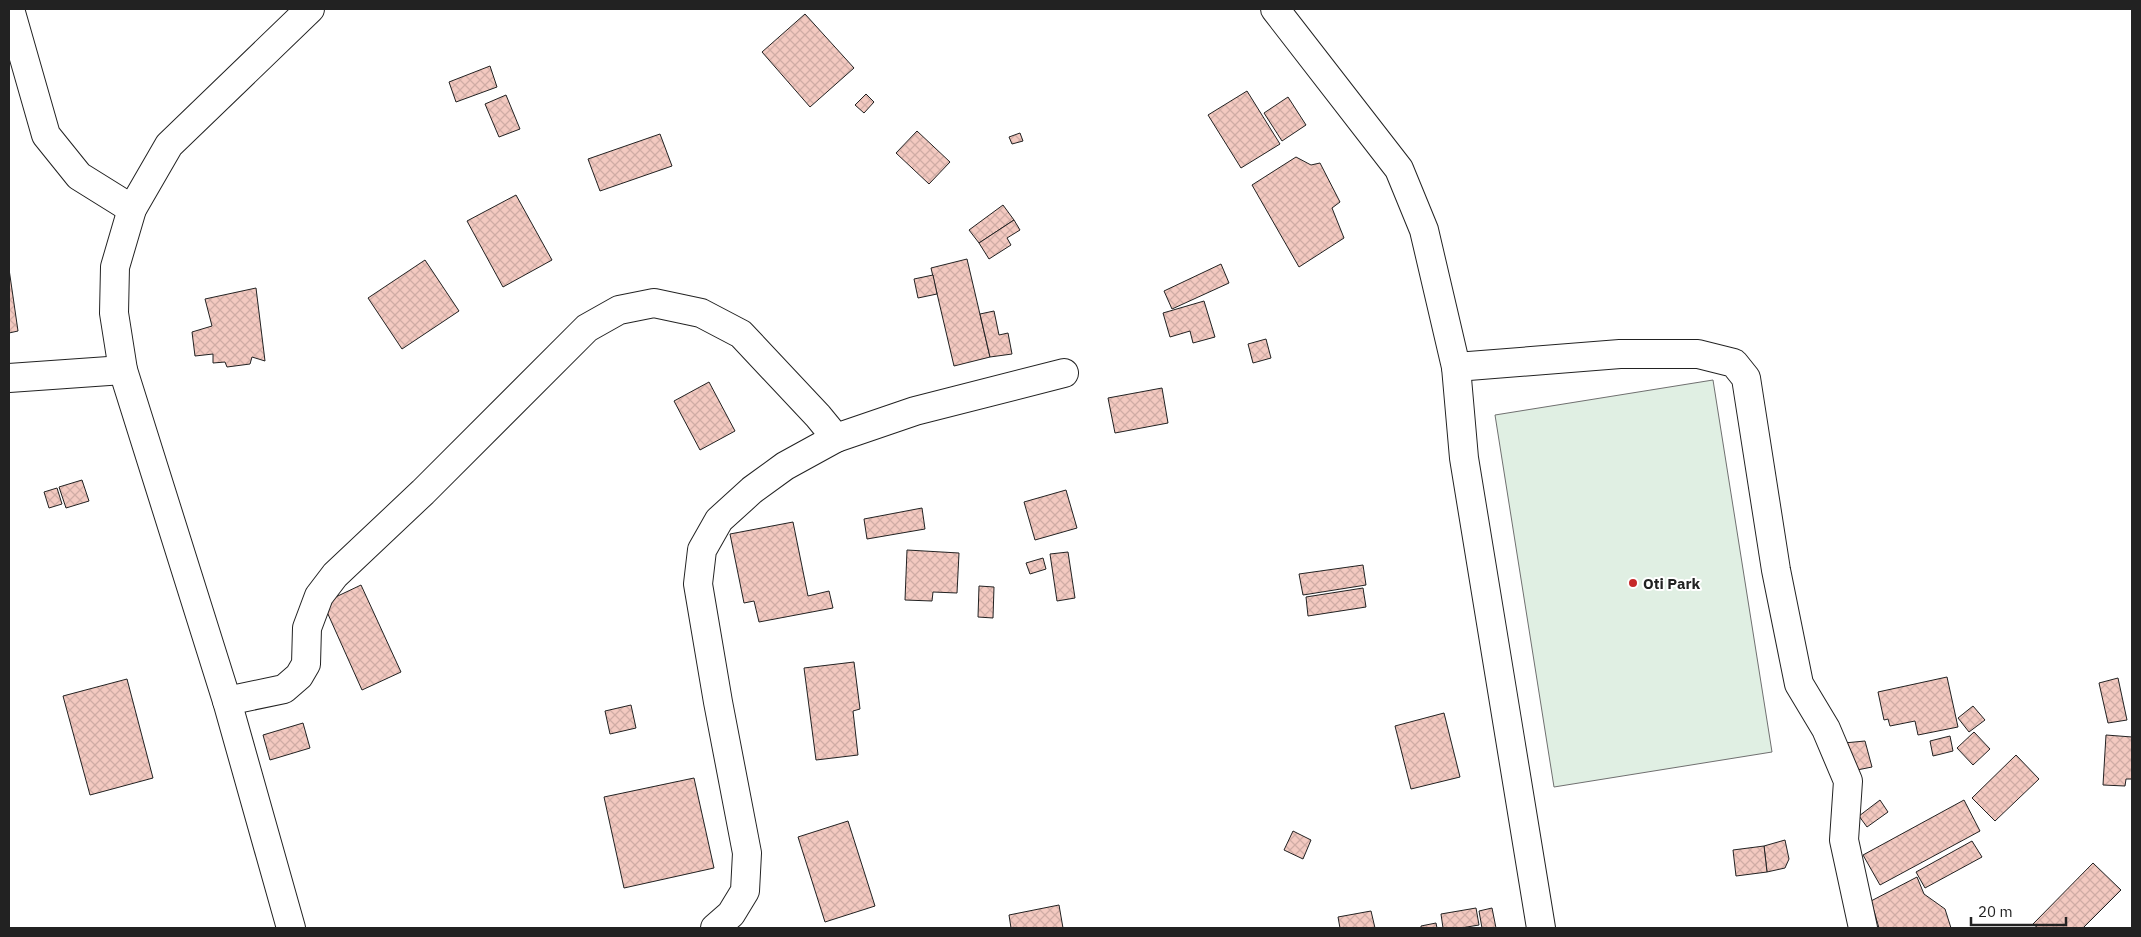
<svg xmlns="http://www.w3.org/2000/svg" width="2141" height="937" font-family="'IBM Plex Sans',sans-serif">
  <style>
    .garden { fill: #e0efe3; stroke: #6f6f6f }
    .building { fill: url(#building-cross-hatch); stroke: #222 }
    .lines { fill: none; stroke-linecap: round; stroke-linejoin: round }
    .minor-casing { stroke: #222; stroke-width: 30 }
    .tertiary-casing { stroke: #222; stroke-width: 30 }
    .minor { stroke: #fff; stroke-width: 28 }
    .tertiary { stroke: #fff; stroke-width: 28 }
    .poi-dot { fill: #c62828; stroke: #fff; stroke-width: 2 }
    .labels { text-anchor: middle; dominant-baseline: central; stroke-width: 4; stroke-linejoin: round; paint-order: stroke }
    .poi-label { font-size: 15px; font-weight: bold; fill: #222; stroke: #fff; text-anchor: start }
  </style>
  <defs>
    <pattern id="building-cross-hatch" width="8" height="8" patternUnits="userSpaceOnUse" patternTransform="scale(1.25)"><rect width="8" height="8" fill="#f3c9c0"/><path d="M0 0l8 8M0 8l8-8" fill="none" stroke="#d0aca5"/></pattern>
  </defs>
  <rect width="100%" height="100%" fill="#fff"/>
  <path class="garden" d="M1713,380L1772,752L1554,787L1495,415Z"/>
  <g class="building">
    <path d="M805,14L854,68L810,107L762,52Z"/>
    <path d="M490,66L497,87L456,102L449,82Z"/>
    <path d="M1247,91L1280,144L1241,168L1208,115Z"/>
    <path d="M866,94L874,102L864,113L855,105Z"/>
    <path d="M506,95L520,129L499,137L485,104Z"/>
    <path d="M1288,97L1306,125L1282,141L1264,113Z"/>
    <path d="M917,131L950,162L929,184L896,153Z"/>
    <path d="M1020,133L1023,141L1012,144L1009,137Z"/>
    <path d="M660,134L672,166L600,191L588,159Z"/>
    <path d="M1296,157L1311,165L1320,163L1340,202L1332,208L1344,238L1299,267L1252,185Z"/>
    <path d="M516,195L552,260L503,287L467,221Z"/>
    <path d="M1003,205L1014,220L979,243L969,230Z"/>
    <path d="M1014,220L1020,230L1007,238L1011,245L989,259L979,243Z"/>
    <path d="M967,259L990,357L954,366L931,268Z"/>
    <path d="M425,260L459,311L402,349L368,298Z"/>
    <path d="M1221,264L1229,283L1172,309L1164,291Z"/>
    <path d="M9,269L18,331L9,333Z"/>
    <path d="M933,275L937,294L918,298L914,279Z"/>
    <path d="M256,288L265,361L252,357L250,364L227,367L225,362L213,363V354L195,356L192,332L212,326L205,299Z"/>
    <path d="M1204,301L1215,337L1193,343L1190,331L1170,337L1163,313Z"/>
    <path d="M994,311L999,335L1008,333L1012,354L990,357L980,314Z"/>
    <path d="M1266,339L1271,358L1253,363L1248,344Z"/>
    <path d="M709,382L735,431L700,450L674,401Z"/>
    <path d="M1162,388L1168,423L1115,433L1108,398Z"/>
    <path d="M82,480L89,501L66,508L59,487Z"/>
    <path d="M57,488L62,504L49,508L44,492Z"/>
    <path d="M1066,490L1077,528L1035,540L1024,502Z"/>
    <path d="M922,508L925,529L867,539L864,519Z"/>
    <path d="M793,522L808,596L829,591L833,608L759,622L754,601L744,603L730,534Z"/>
    <path d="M907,550L959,553L957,593L933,592L932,601L905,600Z"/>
    <path d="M1068,552L1075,598L1057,601L1050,554Z"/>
    <path d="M1043,558L1046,569L1030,574L1026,563Z"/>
    <path d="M1363,565L1366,585L1303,595L1299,574Z"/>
    <path d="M361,585L401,672L362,690L323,603Z"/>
    <path d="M979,586L994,587L993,618L978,617Z"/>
    <path d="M1363,588L1366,607L1308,616L1306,597Z"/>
    <path d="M854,662L860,709L853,711L858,755L816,760L804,668Z"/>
    <path d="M1947,677L1958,727L1918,735L1915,721L1890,726L1888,719L1884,720L1878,692Z"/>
    <path d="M2118,678L2127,720L2108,723L2099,683Z"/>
    <path d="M127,679L153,778L90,795L63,696Z"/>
    <path d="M631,705L636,728L610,734L605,711Z"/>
    <path d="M1973,706L1985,720L1969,732L1958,718Z"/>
    <path d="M1444,713L1460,777L1411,789L1395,726Z"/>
    <path d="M303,723L310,748L270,760L263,735Z"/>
    <path d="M1974,732L1990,749L1973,765L1957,748Z"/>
    <path d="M2106,735L2132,737V779H2126L2125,786L2103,785Z"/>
    <path d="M1950,736L1953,751L1933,756L1930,741Z"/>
    <path d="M1865,741L1872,767L1847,772L1844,743Z"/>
    <path d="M2016,755L2039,779L1995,821L1972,798Z"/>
    <path d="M694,778L714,868L624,888L604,797Z"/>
    <path d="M1880,800L1888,812L1867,827L1859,816Z"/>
    <path d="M1964,800L1980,831L1880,885L1863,855Z"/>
    <path d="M848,821L875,906L825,922L798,837Z"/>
    <path d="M1293,831L1311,840L1303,859L1284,850Z"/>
    <path d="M1785,840L1789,859L1785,868L1767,872L1764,846Z"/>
    <path d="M1972,841L1982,857L1925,888L1916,872Z"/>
    <path d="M1764,846L1767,872L1736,876L1733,850Z"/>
    <path d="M2093,863L2121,890L2083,928H2038L2033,924Z"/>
    <path d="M1917,877L1924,894L1945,909L1951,928H1879L1871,901Z"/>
    <path d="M1059,905L1063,928H1011L1009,915Z"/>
    <path d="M1476,908L1479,925L1461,928H1443L1441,914Z"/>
    <path d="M1492,908L1496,928H1482L1479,911Z"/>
    <path d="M1371,911L1375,928H1340L1338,917Z"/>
    <path d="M1436,923L1437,928H1421V926Z"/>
  </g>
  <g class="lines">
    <defs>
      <g id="minor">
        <path d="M10,9L46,135L79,176L132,209"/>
        <path d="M1275,9L1399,169L1424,230L1456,367L1464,458L1541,928"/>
        <path d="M1456,367L1620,354H1698L1734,363L1746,378L1776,570L1799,684L1826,729L1848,781L1844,840L1863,928"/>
        <path d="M9,378L123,370"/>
        <path d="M227,701L284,689L299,676L306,664L307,628L319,596L335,575L423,492L587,328L619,310L654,303L701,313L741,334L818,416L836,438L915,411L1064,373"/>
        <path d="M715,928L731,914L745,891L747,853L718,702L698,584L702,550L719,520L752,490L785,466L836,438"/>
      </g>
      <path id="tertiary" d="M291,928L227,701L123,370L114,313L115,267L132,209L169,145L310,9"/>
    </defs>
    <use href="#minor" class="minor-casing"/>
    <use href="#tertiary" class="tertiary-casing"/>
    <use href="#minor" class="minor"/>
    <use href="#tertiary" class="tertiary"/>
  </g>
  <circle class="poi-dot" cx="1633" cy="583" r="5"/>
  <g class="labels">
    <g class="poi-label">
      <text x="1643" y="583">Oti Park</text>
    </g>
  </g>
  <rect width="2141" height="937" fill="none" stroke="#222222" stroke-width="20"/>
  <path d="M1971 917v8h95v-8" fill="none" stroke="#222222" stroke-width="2.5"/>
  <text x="1978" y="917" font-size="15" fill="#222222" stroke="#ffffff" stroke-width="4" paint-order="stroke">20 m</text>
</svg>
